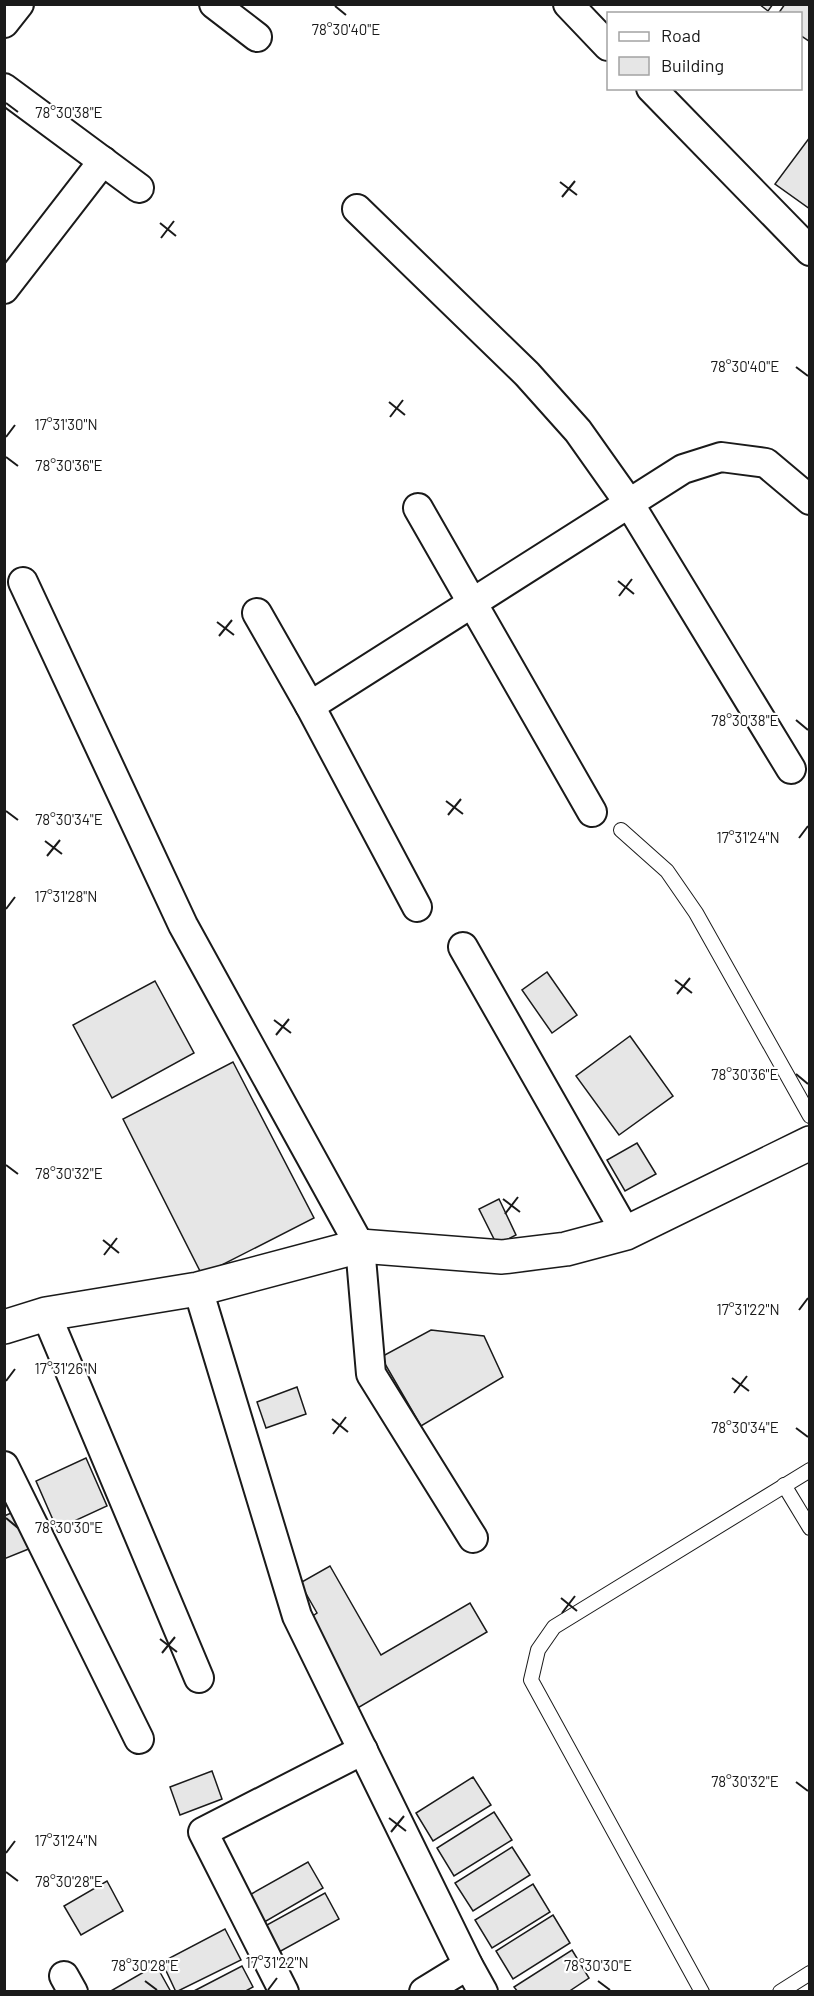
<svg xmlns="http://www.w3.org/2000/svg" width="814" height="1996" font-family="Barlow,sans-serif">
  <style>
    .building { fill: #e6e6e6; stroke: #1a1a1a; stroke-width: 1.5 }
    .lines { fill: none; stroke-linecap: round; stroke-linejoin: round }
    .lane-casing { stroke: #1a1a1a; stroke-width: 16 }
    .street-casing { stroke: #1a1a1a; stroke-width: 32 }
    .secondary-casing { stroke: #1a1a1a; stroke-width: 36 }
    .lane { stroke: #fff; stroke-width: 14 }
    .street { stroke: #fff; stroke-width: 28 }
    .secondary { stroke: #fff; stroke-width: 33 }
    .ticks { fill: none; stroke: #1a1a1a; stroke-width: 2 }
    .ticks-label { font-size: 15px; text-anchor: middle; fill: #1a1a1a; stroke: #fff; stroke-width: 4.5; stroke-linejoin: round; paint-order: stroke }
  </style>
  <rect width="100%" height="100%" fill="#fff"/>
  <g class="building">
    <path d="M759,4H773L768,11Z"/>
    <path d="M785,4H810L809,41L800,35V14H778Z"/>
    <path d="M810,137V209L775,184Z"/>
    <path d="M547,972L577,1015L552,1033L522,990Z"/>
    <path d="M155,981L194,1053L112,1098L73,1025Z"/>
    <path d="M630,1036L673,1096L619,1135L576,1076Z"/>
    <path d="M233,1062L314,1218L202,1275L123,1119Z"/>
    <path d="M637,1143L656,1174L625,1191L607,1160Z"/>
    <path d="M499,1199L516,1235L497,1245L479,1209Z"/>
    <path d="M431,1330L484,1336L503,1377L421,1426L381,1357Z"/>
    <path d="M297,1387L306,1414L266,1428L257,1402Z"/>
    <path d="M86,1458L107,1506L57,1529L36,1481Z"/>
    <path d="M16,1511L31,1548L4,1559V1516Z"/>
    <path d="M330,1566L381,1655L470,1603L487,1632L356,1709L305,1621L317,1613L300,1583Z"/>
    <path d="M212,1771L222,1799L180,1815L170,1787Z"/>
    <path d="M473,1777L491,1805L433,1841L416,1813Z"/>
    <path d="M494,1812L512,1840L454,1876L437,1848Z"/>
    <path d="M512,1847L530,1875L473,1911L455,1883Z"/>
    <path d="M308,1862L323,1888L261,1924L246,1897Z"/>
    <path d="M107,1881L123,1911L81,1935L64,1906Z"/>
    <path d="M533,1884L550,1912L492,1948L475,1920Z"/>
    <path d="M325,1893L339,1919L279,1952L265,1926Z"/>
    <path d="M553,1915L570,1943L513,1979L496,1951Z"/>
    <path d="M225,1929L241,1960L176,1992L162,1962Z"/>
    <path d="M572,1950L589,1978L568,1992H518L514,1987Z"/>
    <path d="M156,1965L171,1992H109Z"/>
    <path d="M242,1966L253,1987L244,1992H192Z"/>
  </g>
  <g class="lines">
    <defs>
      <g id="lane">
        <path d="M621,830L667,871L696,913L810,1116"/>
        <path d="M784,1485L810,1528"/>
        <path d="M702,1992L531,1680L538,1650L554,1627L810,1470"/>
        <path d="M780,1992L810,1973"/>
      </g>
      <g id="street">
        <path d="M214,4L257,37"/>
        <path d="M568,4L608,46"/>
        <path d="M4,23L19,4"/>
        <path d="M4,88L139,188"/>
        <path d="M651,88L810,251"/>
        <path d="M357,209L527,374L578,431L629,503L791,769"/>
        <path d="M4,289L103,161"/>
        <path d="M418,508L592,812"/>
        <path d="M23,582L183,925L360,1246L371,1374L473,1538"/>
        <path d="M257,613L310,706L417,907"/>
        <path d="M310,706L683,469L721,457L766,463L810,500"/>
        <path d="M463,947L626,1233"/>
        <path d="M198,1289L297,1616L468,1965L483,1992"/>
        <path d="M46,1314L199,1678"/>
        <path d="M4,1466L139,1739"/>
        <path d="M64,1976L73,1992"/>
        <path d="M284,1992L203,1832L363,1750"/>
        <path d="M424,1992L468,1965"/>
      </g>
      <path id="secondary" d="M4,1327L46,1314L198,1289L360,1246L502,1257L566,1249L626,1233L810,1143"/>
    </defs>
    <use href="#lane" class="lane-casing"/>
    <use href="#street" class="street-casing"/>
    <use href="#secondary" class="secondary-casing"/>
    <use href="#lane" class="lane"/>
    <use href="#street" class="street"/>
    <use href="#secondary" class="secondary"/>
  </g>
  <path class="ticks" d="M335,6L346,15M6,103L18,112M560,182L577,195M562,197L575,181M160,223L176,236M161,238L174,221M796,367L808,376M389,402L405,415M390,417L403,400M6,437L15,425M6,457L18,466M618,581L634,594M619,596L632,579M217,622L234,635M219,636L232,620M796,720L808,730M446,801L463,814M6,811L18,820M448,815L461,799M799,838L808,826M45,841L62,854M47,856L60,840M6,909L15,897M675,980L692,993M677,994L690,978M274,1020L291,1033M276,1035L289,1019M796,1074L808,1084M6,1165L18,1174M503,1199L520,1212M505,1214L518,1197M103,1240L119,1253M104,1255L117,1238M799,1310L808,1298M732,1378L749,1391M6,1381L15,1369M734,1393L747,1376M332,1419L348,1432M796,1428L808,1437M333,1434L346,1417M6,1518L18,1528M561,1598L577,1611M562,1613L575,1596M160,1639L177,1652M162,1653L175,1637M796,1782L808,1791M389,1818L406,1831M391,1832L404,1816M6,1853L15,1841M6,1872L18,1881M145,1981L157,1990M598,1981L610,1990M268,1990L277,1978"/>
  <g class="ticks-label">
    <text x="346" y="35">78°30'40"E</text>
    <text x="69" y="118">78°30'38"E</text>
    <text x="745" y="372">78°30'40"E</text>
    <text x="66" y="430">17°31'30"N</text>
    <text x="69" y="471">78°30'36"E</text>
    <text x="745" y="726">78°30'38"E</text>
    <text x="69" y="825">78°30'34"E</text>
    <text x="748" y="843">17°31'24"N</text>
    <text x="66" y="902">17°31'28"N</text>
    <text x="745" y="1080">78°30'36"E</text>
    <text x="69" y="1179">78°30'32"E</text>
    <text x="748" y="1315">17°31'22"N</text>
    <text x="66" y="1374">17°31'26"N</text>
    <text x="745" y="1433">78°30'34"E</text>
    <text x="69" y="1533">78°30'30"E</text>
    <text x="745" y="1787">78°30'32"E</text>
    <text x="66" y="1846">17°31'24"N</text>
    <text x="69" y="1887">78°30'28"E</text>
    <text x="277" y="1968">17°31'22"N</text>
    <text x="145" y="1971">78°30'28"E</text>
    <text x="598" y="1971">78°30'30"E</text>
  </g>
  <rect width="814" height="1996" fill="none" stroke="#1a1a1a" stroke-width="12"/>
  <rect x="607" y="12" width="195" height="78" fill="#ffffff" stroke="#a3a3a3" stroke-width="1.5"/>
  <rect x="619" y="32" width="30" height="9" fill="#ffffff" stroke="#a3a3a3" stroke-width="1.5"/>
  <text x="661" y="42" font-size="18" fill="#1a1a1a">Road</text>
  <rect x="619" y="57" width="30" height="18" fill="#e6e6e6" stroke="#a3a3a3" stroke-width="1.5"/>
  <text x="661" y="72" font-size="18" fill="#1a1a1a">Building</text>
</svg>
